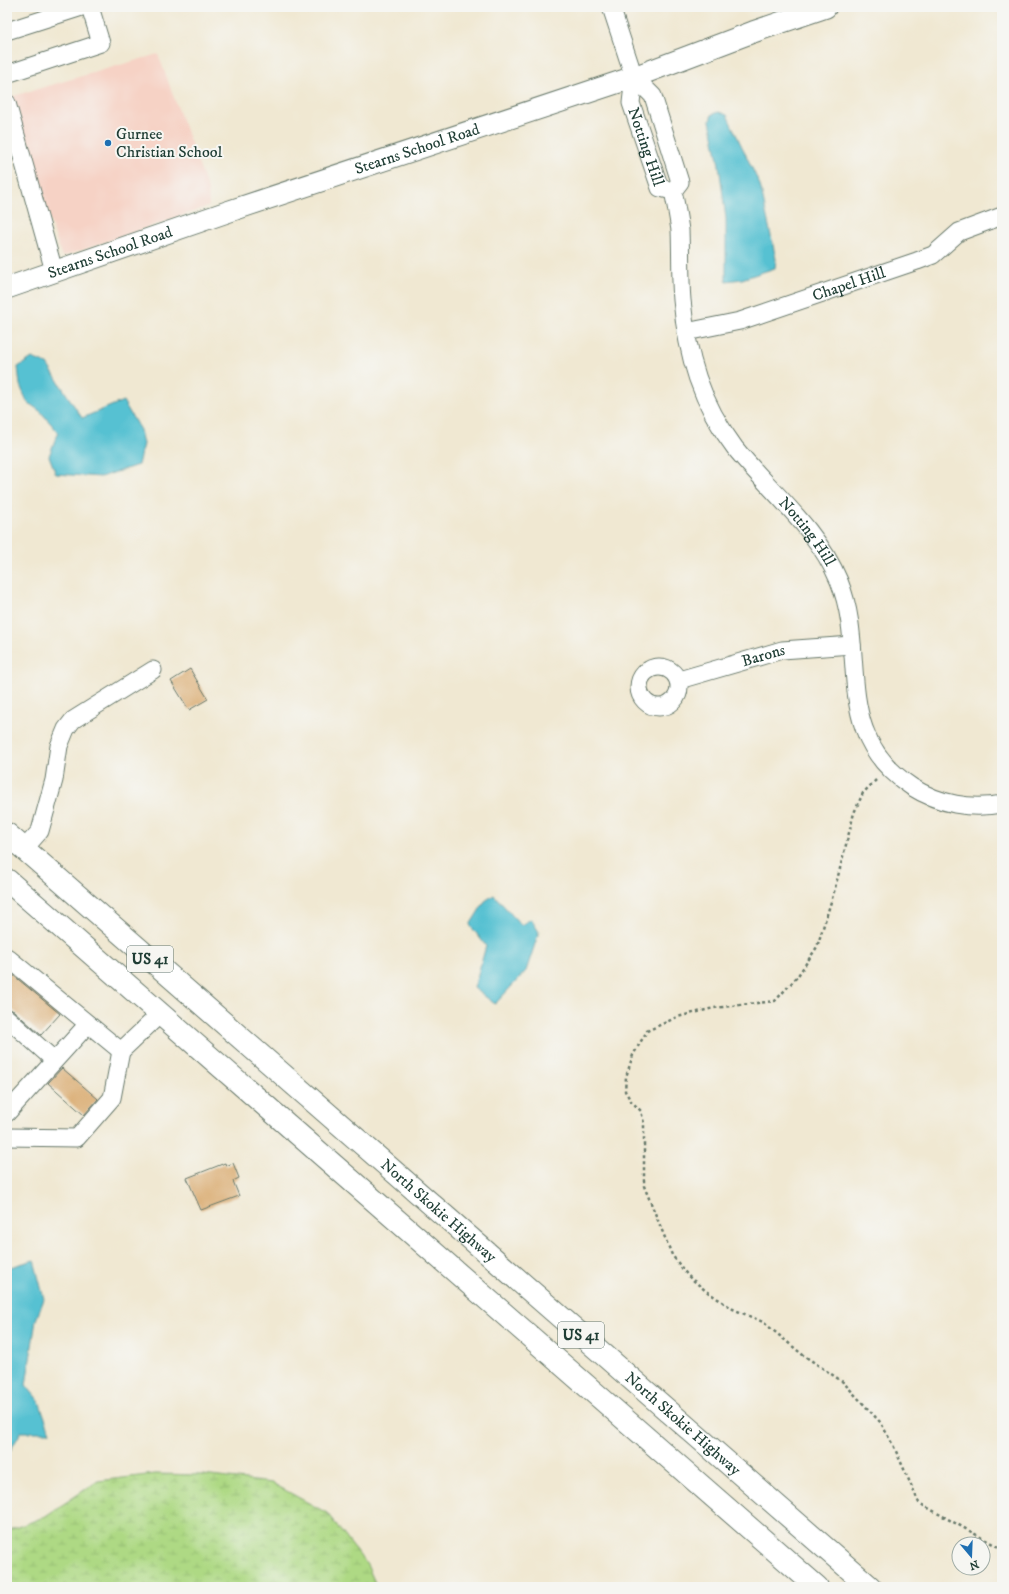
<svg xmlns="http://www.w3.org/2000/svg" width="1009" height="1594" font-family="'IM FELL DW Pica',serif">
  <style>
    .built { fill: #f6d2c5 }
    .wetland { fill: url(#wetland-marsh); stroke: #668b5c }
    .water { fill: #57c1d2; stroke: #3b7f83 }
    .building { fill: #dcb17a }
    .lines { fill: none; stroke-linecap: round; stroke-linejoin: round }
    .minor-casing { stroke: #68796b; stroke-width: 19 }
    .major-casing { stroke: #68796b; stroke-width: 23 }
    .highway-casing { stroke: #68796b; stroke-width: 24 }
    .path { stroke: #68796b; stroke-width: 2.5; stroke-dasharray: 3 3; stroke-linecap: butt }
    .minor { stroke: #fff; stroke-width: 17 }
    .major { stroke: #fff; stroke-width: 21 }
    .highway { stroke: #fff; stroke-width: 22 }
    .poi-dot { fill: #1f6fb2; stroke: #f6f6f2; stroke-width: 1.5 }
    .labels { text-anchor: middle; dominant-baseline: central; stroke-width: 4; stroke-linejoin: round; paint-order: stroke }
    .shield { fill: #f6f6f2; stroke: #60746d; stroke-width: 1 }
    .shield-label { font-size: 15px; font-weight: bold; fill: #1f3d34 }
    .poi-label { font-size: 16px; fill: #1f3d34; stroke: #f6f6f2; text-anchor: start }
    .street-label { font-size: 16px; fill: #1f3d34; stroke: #f6f6f2 }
  </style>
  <defs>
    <pattern id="wetland-marsh" width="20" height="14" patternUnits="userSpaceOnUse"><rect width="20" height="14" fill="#aed984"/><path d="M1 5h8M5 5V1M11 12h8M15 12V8" fill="none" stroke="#95bb73"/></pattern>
  </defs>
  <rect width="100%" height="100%" fill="#f6f6f2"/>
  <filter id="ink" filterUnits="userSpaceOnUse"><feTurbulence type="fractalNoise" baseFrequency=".025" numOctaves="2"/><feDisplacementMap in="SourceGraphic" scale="8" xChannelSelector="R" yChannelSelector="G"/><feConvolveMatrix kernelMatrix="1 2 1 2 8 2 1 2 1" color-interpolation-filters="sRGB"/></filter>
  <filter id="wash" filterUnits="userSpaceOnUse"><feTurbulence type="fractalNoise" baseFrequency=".012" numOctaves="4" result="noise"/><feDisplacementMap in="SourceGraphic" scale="16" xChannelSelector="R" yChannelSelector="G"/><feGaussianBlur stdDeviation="0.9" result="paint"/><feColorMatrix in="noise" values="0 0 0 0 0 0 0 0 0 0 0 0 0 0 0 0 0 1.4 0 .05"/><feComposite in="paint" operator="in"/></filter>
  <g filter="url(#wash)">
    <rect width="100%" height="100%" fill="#f0e8d2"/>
    <path class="built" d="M158,54L208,190L209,206L62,257L10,97Z"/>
    <path class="wetland" d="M155,1474L202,1475L272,1483L327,1513L367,1565L377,1587H7V1531L44,1517L98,1481Z"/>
    <g class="water">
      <path d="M719,112L727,115L760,185L776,259L775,268L742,279L726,281V219L719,165L710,121L712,114Z"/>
      <path d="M32,358L47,364L82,418L123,401L140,430L143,444L138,465L101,477L56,474L49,456L58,432L40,411L27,402L20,385L18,367Z"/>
      <path d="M494,895L521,925L531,919L539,932L526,971L495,1004L474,988L486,946L470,925L485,901Z"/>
      <path d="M34,1260L44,1299L36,1320L26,1385L39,1401L50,1432H21L7,1456V1268Z"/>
    </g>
    <g id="blocks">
      <g class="building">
        <path d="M190,669L208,699L189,710L171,681Z"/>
        <path d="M7,970L60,1014L41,1035L14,1011L7,1008Z"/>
        <path d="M62,1068L98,1099L84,1115L48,1083Z"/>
        <path d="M225,1163L226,1166L233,1163L239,1178L233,1181L239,1196L201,1210L187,1178Z"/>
      </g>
    </g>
  </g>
  <g filter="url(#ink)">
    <use href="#blocks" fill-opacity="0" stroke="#68796b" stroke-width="1"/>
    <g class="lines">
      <defs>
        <g id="minor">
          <path id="s1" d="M611,7L634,77L631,103L660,188L673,191"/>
          <path d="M7,31L82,7"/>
          <path d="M7,74L101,43L90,7"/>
          <path id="s2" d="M634,77L653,96L680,182L673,191C676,204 678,217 680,230C681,254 680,277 682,300C687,356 701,403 735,448C770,491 817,528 839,581C869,655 830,733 912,787C939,804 971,810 1002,804"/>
          <path d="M7,103L54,271"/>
          <path id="s3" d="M686,332L740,321L917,261L933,255L959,232L1002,216"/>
          <circle cx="659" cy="687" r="20"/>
          <path id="s4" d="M679,680L782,650L852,645"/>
          <path d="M24,849L40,831L54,780L59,746L66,729L73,720L153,670"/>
          <path d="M7,957L121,1051L160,1014"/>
          <path d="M7,1018L54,1060"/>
          <path d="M7,1113L88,1024"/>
          <path d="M7,1137L77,1138L112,1098L121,1051"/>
        </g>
        <g id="major">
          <path id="s5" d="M7,288L227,212L634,77L753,32L826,7"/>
        </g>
        <g id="highway">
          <path id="s6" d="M7,834L870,1587"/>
          <path d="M7,880L817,1587"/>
        </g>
      </defs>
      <use href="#minor" class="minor-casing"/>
      <use href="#major" class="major-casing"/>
      <use href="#highway" class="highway-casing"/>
      <path class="path" d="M876,780L863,793L854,813L834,892L817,947L797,977L775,1001L714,1008L677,1017L647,1031L633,1055L626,1077L625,1091L631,1101L641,1111L644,1123V1186L672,1255L688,1276L706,1291L733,1309L763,1322L803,1355L843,1382L881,1423L895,1449L919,1503L1002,1549"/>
      <use href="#minor" class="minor"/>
      <use href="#major" class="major"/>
      <use href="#highway" class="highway"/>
    </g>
  </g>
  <circle class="poi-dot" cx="108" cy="143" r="4"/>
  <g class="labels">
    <g class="shield">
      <rect x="127" y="946" width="46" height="26" rx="3"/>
      <rect x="558" y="1322" width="46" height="26" rx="3"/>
    </g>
    <g class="shield-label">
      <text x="150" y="959">US 41</text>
      <text x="581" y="1335">US 41</text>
    </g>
    <g class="poi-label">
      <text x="116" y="134">Gurnee<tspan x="116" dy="18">Christian School</tspan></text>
    </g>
    <g class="street-label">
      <text stroke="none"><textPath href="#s1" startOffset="146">Notting Hill</textPath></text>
      <text stroke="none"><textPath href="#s5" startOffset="433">Stearns School Road</textPath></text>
      <text stroke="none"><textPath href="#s5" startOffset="109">Stearns School Road</textPath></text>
      <text stroke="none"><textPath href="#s3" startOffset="170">Chapel Hill</textPath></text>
      <text stroke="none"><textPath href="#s2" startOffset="508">Notting Hill</textPath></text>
      <text stroke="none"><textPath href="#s4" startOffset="88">Barons</textPath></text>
      <text stroke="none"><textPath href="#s6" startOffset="573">North Skokie Highway</textPath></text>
      <text stroke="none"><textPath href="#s6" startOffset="897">North Skokie Highway</textPath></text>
    </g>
  </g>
  <rect width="1009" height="1594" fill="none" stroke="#f6f6f2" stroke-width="24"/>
  <g transform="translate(971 1556) rotate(161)"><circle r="19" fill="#f6f6f2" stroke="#a0aca6"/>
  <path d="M0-3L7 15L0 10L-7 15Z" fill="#1f6fb2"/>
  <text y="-6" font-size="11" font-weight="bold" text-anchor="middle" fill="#1f3d34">N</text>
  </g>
</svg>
